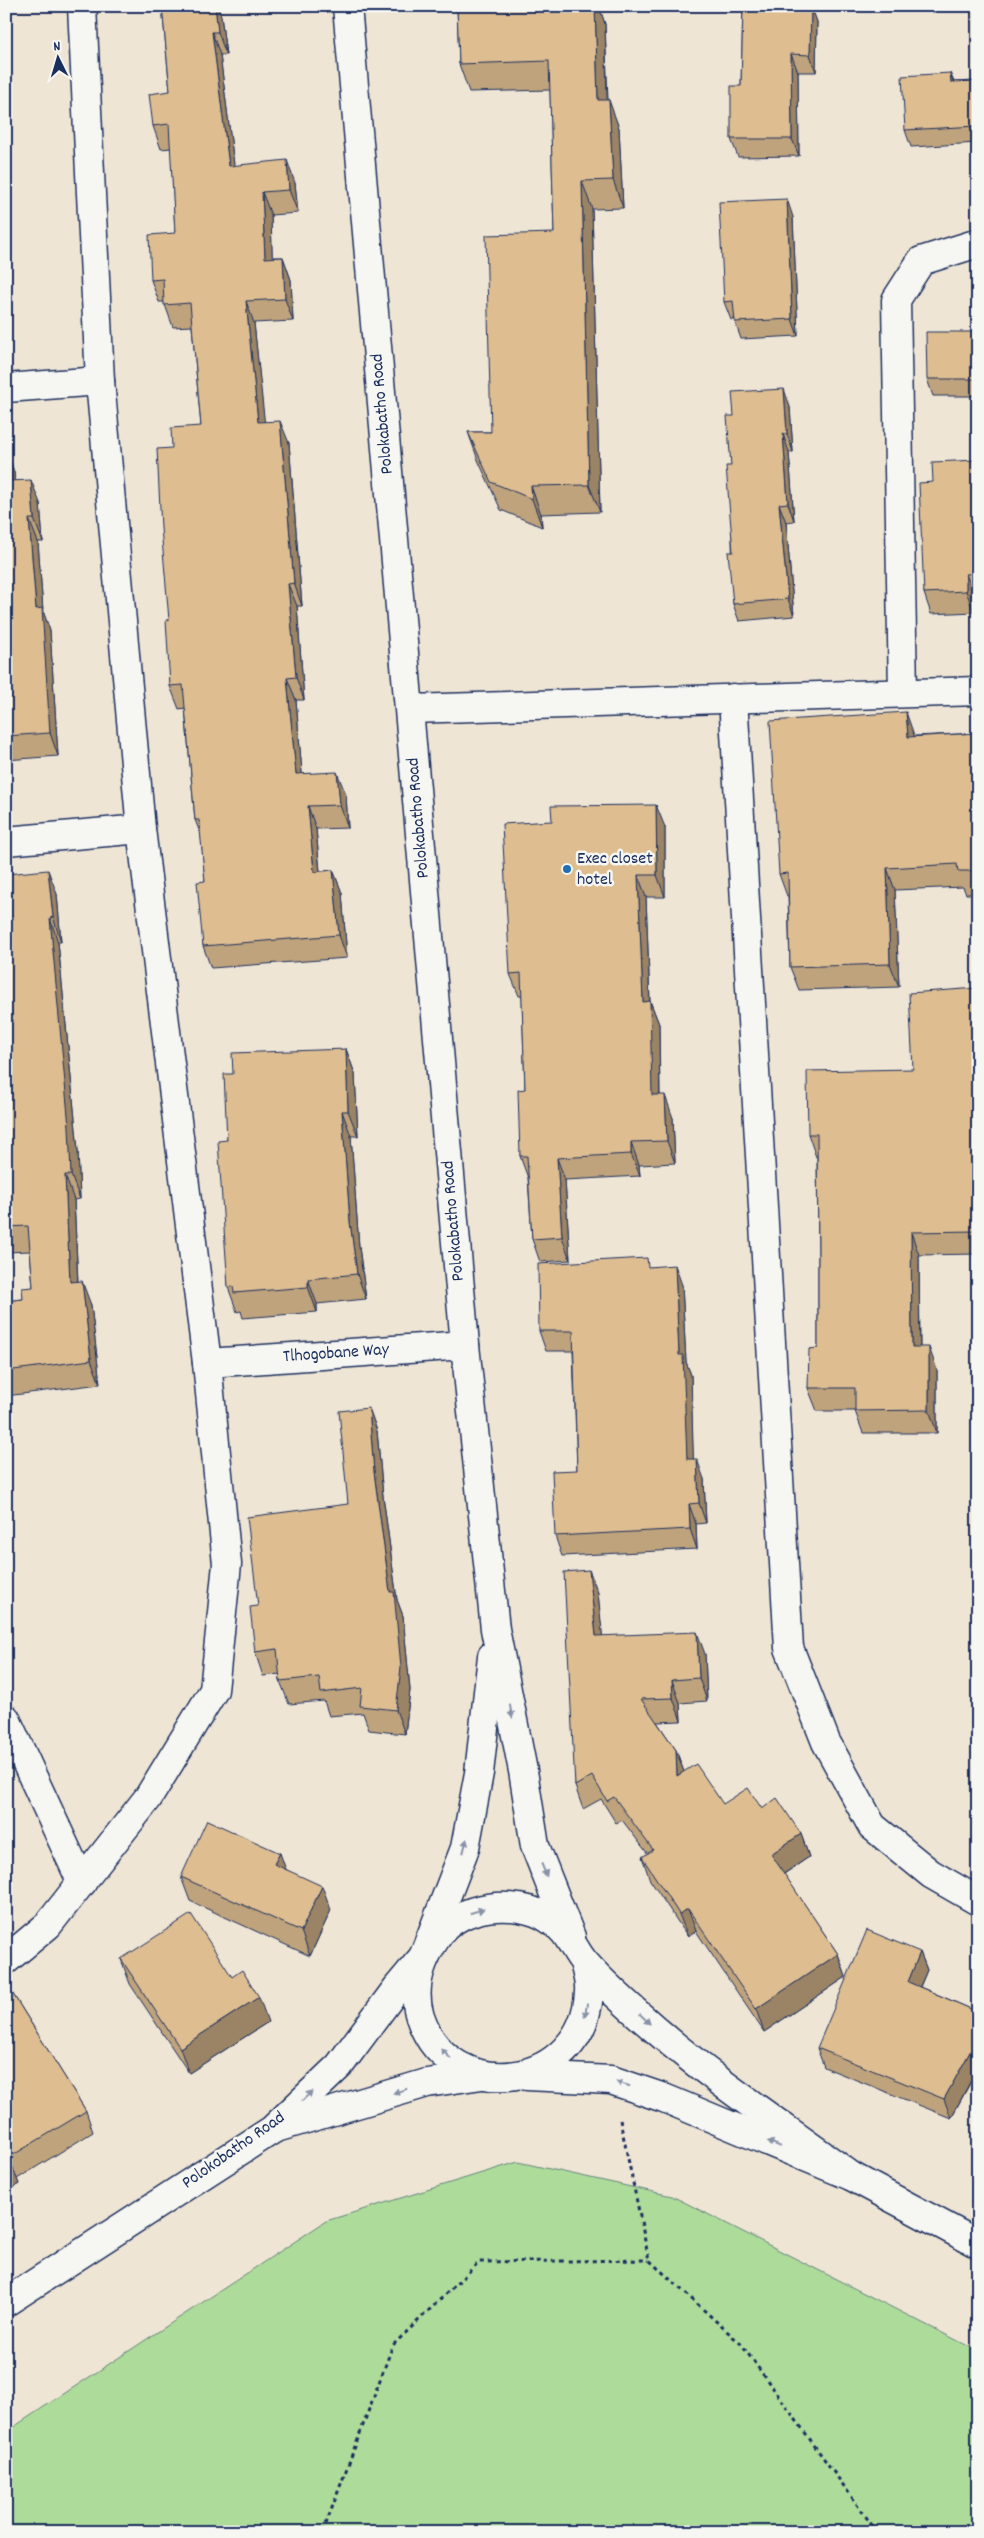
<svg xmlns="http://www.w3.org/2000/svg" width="984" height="2538" font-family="Dekko,sans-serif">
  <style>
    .green { fill: #addb9a; stroke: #64857c }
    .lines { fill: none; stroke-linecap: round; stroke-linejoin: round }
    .street-casing { stroke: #1b2f5e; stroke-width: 31 }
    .secondary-casing { stroke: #1b2f5e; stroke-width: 31 }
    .path { stroke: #1b2f5e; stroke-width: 3; stroke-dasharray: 4 4; stroke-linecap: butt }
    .street { stroke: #f6f6f2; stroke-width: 28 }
    .secondary { stroke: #f6f6f2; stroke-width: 28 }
    .wall { fill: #bfa37c; stroke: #1b2f5e }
    .shaded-wall { fill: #9b8465; stroke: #1b2f5e }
    .building { fill: #debd90; stroke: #1b2f5e }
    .oneway { fill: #8892a8 }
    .poi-dot { fill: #1f6fb2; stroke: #f6f6f2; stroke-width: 2 }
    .labels { text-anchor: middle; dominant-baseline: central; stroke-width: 5; stroke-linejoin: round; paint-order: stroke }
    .street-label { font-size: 18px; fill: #1b2f5e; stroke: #f6f6f2 }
    .poi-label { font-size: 18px; fill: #1b2f5e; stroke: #f6f6f2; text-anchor: start }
  </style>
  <rect width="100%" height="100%" fill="#efe5d5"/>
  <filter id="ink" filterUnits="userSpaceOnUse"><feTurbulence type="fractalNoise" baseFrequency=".02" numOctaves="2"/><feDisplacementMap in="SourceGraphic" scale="10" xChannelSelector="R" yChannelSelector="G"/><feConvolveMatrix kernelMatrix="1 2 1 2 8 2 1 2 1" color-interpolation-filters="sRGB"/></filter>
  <g filter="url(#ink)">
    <path class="green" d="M518,2162L672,2196L978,2351V2532H6V2432L326,2221Z"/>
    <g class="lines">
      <defs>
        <g id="street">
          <path d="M6,388L100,381"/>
          <path d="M903,692L896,300L921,261L978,243"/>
          <path d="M733,698L789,1648L826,1742L872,1826L931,1874L978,1901"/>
          <path d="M410,709L978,691"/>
          <path d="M6,841L141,829"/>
          <path d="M207,1363L465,1345"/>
          <path d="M6,1719L82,1883"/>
          <path d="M6,1960L48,1925L148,1798L214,1690L227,1564L207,1363L141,829L100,381L82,6"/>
        </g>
        <g id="secondary">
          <path d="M347,6L465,1345L495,1629L523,1771L535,1846L571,1937"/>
          <path d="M584,1962C586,1971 590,1982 589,1992C584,2090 450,2108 420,2017C411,1988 421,1960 437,1937C458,1904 517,1898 549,1919C570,1932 571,1946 585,1963C604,1985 634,2011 656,2030C717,2083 786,2128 851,2176"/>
          <path d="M527,2076L611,2080L664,2098L851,2176L978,2244"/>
          <path d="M276,2128L427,2083L482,2075"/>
          <path d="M6,2302L272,2130L339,2066L397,1988L423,1957L465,1848L479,1773L492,1656"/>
        </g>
      </defs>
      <use href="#street" class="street-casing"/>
      <use href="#secondary" class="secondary-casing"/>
      <g class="path">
        <path d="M620,2120L649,2260L741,2344L877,2532"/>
        <path d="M323,2532L393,2345L479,2262L649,2260"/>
      </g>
      <use href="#street" class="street"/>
      <use href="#secondary" class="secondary"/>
    </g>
    <g class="wall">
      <path d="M162,6H218L221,16L226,55H220L234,165L295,183L298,213L271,215L272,257H283L291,280L293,321L254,323L264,422L289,443L302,606H297L304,700H296L302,774L346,795L348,828L316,829L320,871L333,870L342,893L347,958L211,968L203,946L205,881L201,835L195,820L185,708L179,709L170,686L169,620L172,448L201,426L192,326L173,327L164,302H159L151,280L175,233L171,148L161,149L153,126L170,91Z"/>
      <path d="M457,6H599L605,24L608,100L619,128L623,208L592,209L600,512L541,514L542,527L501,510L478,460L468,432H491L554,233L550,90L469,92L459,64Z"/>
      <path d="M743,6H811L817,22L816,72H798L799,156L738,157L731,139L741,86Z"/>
      <path d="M950,73L954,82L978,81V143L911,147L905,130Z"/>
      <path d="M793,217L798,336L741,339L734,319L731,320L724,302Z"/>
      <path d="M978,332V396H933L927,379Z"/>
      <path d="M790,407L793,452H789L794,521L786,522L794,616L739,621L733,604L731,466L734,416Z"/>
      <path d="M6,450L14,472L15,481L40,503L43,542H38L43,611L50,631L58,756L6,760Z"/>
      <path d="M978,460V595H974V612L931,614L924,593L933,482Z"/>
      <path d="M978,733L976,894H966L963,887L895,890L899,987L799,990L790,967L788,896H787L779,874L914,735V736Z"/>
      <path d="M665,827V897H646L650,1001L659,1024L660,1095L673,1118L675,1163L639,1165L640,1176L565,1180L570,1260L540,1262L532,1239L528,1178L520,1156L525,1089L522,996H519L510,974Z"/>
      <path d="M6,874L57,894L61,942H58L78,1151L80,1199L74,1200L78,1282L91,1305L100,1384L6,1396V1301L23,1299L33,1287L30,1251L6,1252Z"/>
      <path d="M978,988V1254L919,1255L920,1347L937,1370V1433H863L855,1411H817L808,1388L818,1348V1250L817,1157H816L808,1134L913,1069Z"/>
      <path d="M346,1049L355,1074L358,1136H351L359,1247L366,1299L317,1304V1312L243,1318L241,1311L237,1312L228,1287L227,1140L233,1074Z"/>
      <path d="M651,1267L682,1285L686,1362L691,1375L693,1459L704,1479L706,1523L696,1524L697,1549L562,1556L555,1536L577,1470L573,1351H546L539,1331Z"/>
      <path d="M369,1408L377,1431L383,1496L397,1600L403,1616L410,1690L405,1734L369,1730L363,1713L329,1716L324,1701L289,1704L280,1681V1674L263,1676L255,1652L258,1606L348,1504Z"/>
      <path d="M589,1570L598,1593L602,1636L705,1654L707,1701L680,1703L681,1721L657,1722L676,1750L684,1772L723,1804L762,1809L801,1834L809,1857L784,1874L838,1954L846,1977L764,2032L696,1931L688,1937L650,1880L642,1857L648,1854L622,1820L616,1823L601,1799L583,1809L575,1786Z"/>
      <path d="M285,1868L331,1910L310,1956L190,1901L181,1877Z"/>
      <path d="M920,1952L927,1970L920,1987L978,2012V2069L951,2118L824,2067L817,2048Z"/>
      <path d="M121,1959L232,1977L268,2022L189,2073L130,1984Z"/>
      <path d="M6,1983L86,2111L93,2132L17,2179L19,2184L6,2192Z"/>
    </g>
    <g class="shaded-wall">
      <path d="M215,6H218L221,16L226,55L218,32Z"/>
      <path d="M595,6H599L605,24L608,128L598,100Z"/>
      <path d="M811,6L817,22L816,72L810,55Z"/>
      <path d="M212,32L220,55L237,188L229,166Z"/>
      <path d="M791,54L798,72L799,156L792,139Z"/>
      <path d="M950,73L957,90L951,82Z"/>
      <path d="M609,100L619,128L623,208L613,180Z"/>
      <path d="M287,160L295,183L298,213L289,190Z"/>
      <path d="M582,181L592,209L600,512L589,485Z"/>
      <path d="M262,192L271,215L273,281L265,258Z"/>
      <path d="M787,199L793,217L798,336L792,319Z"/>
      <path d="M283,257L291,280L293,321L285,299Z"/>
      <path d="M246,301L254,323L267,445L258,422Z"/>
      <path d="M784,389L790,407L793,452L787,434Z"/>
      <path d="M280,421L289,443L302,606L294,583Z"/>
      <path d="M783,434L789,452L794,521L788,503Z"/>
      <path d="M6,450L14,472L17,504L8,481Z"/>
      <path d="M31,480L40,503L43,542L34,519Z"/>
      <path d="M531,486L541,514L542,527L532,499Z"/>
      <path d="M779,504L786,522L794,616L788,599Z"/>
      <path d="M29,519L38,542L43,611L50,631L58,756L50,733L36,609Z"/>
      <path d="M966,574L974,595V612L966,591Z"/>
      <path d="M288,584L297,606L304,700L296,677Z"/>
      <path d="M287,678L296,700L304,797L296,774Z"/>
      <path d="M906,712L914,735L916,760L908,737Z"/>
      <path d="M337,772L346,795L348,828L340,805Z"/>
      <path d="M656,805L665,827V897L657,875Z"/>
      <path d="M308,806L316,829L322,895L314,872Z"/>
      <path d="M887,868L895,890L899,987L890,964Z"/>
      <path d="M48,870L57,894L61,942L53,917Z"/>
      <path d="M333,870L342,893L347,958L339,935Z"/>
      <path d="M638,875L646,897L650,1008V1001L659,1024L660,1118L652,1095L643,1002Z"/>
      <path d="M50,918L58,942L78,1151L80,1199L71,1175Z"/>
      <path d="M346,1049L355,1074L358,1136L348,1111Z"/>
      <path d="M665,1095L673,1118L675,1163L667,1141Z"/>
      <path d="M342,1111L351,1136L359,1247L366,1299L357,1274L350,1222Z"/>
      <path d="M631,1142L639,1165L640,1176L631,1154Z"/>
      <path d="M557,1158L565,1180L570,1260L562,1237Z"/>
      <path d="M65,1175L74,1200L79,1307L70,1282Z"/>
      <path d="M911,1232L919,1255L920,1370L912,1347Z"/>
      <path d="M675,1265L682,1285L686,1362L691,1375L694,1479L687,1459L679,1355Z"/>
      <path d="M308,1279L317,1304V1312L308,1287Z"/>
      <path d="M82,1281L91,1305L100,1384L91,1360Z"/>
      <path d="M929,1347L937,1370V1433L929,1410Z"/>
      <path d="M369,1408L377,1431L383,1496L397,1600L403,1616L410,1690L405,1734L396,1710L390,1592L374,1472Z"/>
      <path d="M697,1459L704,1479L706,1523L699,1503Z"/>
      <path d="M689,1504L696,1524L697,1549L690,1529Z"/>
      <path d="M589,1570L598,1593L605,1659L596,1636Z"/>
      <path d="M697,1632L705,1654L707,1701L699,1678Z"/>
      <path d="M672,1680L680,1703L681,1721L673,1698Z"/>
      <path d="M676,1750L684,1772L677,1776Z"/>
      <path d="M801,1834L809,1857L779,1877L771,1854Z"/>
      <path d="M280,1853L289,1878L274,1864Z"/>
      <path d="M322,1886L331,1910L310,1956L301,1931Z"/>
      <path d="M688,1909L696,1931L688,1937L679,1914Z"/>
      <path d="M920,1952L927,1970L914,2000L908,1982Z"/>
      <path d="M838,1954L846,1977L764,2032L756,2009Z"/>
      <path d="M259,1997L268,2022L189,2073L180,2048Z"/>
      <path d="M971,2050L977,2069L951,2118L944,2099Z"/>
      <path d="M11,2163L19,2184L6,2192V2166Z"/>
    </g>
    <g class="building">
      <path d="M162,6H215L218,32H212L229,166L287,160L289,190L262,192L265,258L283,257L285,299L246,301L258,422L280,421L294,583L288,584L296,677L287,678L296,774L337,772L340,805L308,806L314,872L333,870L339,935L203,946L197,882L205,881L199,820H195L183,685L170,686L166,620H169L161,528L157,449L172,448L171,428L201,426L190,303L164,305L163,279L151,280L149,235L175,233L169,124L153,126L149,94L170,91Z"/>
      <path d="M457,6H595L598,100H609L613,180L582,181L589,485L531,486L532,499L491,482L468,432H491L486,235L554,233L549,61L459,64Z"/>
      <path d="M743,6H811L810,55L791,54L792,139H731V86H741Z"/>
      <path d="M950,73L951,82L978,81V133L977,126L905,130L902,76Z"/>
      <path d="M787,199L792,319L735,322L733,301L724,302L719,202Z"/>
      <path d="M926,332H978V379H927Z"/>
      <path d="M784,389L787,434H783L788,503L779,504L788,599L733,604L728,552H733L726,466H731L727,416H734L732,392Z"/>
      <path d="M6,452L8,481L31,480L34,519H29L36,609L42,608L50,733L6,736Z"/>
      <path d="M978,460V573L966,574V591L924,593L919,483L933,482L932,462Z"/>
      <path d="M906,712L908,737L978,733V967L976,871H958L957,864L887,868L890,964L790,967L788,873L779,874L770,721Z"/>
      <path d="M656,805L657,875H638L643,1002L650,1001L652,1095H665L667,1141L631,1142V1154L557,1158L562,1237L532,1239L527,1156H520L518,1090L525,1089L521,973L510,974L502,824L552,821L551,806Z"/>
      <path d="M48,870L53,917L50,918L69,1127L71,1175H65L70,1282L82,1281L91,1360L6,1371V1301L23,1299L22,1288L33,1287L28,1226L6,1227V874Z"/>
      <path d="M978,988V1231L911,1232L912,1347H929V1410L855,1411V1388H808L809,1349L818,1348V1250L817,1134H808L807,1071L913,1069L909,993Z"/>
      <path d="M346,1049L348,1111H342L350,1222L357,1274L308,1279V1287L234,1293L233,1286L228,1287L218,1141L227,1140L224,1074H233L232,1053Z"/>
      <path d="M647,1258L648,1267L675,1265L679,1355H683L687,1459H697L699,1503L689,1504L690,1529L555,1536L552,1471L577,1470L573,1331H539L538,1264Z"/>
      <path d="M369,1408L374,1472L390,1592H394L401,1667L396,1710L360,1706L362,1688L321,1693L319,1677L280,1681L277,1649L255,1652L250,1607L258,1606L247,1517L348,1504L339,1411Z"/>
      <path d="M589,1570L596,1636L697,1632L699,1678L672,1680L673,1698L641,1699L676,1750L677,1776L696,1764L723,1804L748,1788L762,1809L777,1798L801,1834L771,1854L838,1954L756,2009L688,1909L679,1914L642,1857L653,1850L614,1797L607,1801L592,1776L575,1786L564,1572Z"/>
      <path d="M207,1820L280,1853L274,1864L322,1886L301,1931L181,1877Z"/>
      <path d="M191,1914L232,1977L242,1970L259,1997L180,2048L121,1959Z"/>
      <path d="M867,1930L920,1952L908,1982L978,2012V2053L971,2050L944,2099L817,2048Z"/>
      <path d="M6,1983L86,2111L8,2158L11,2163L6,2166Z"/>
    </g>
    <defs><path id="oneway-solid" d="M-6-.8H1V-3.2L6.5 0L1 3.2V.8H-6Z" transform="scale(1.25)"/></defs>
    <g class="oneway">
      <use href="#oneway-solid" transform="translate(511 1711) rotate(79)"/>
      <use href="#oneway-solid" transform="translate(465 1846) rotate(-76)"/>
      <use href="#oneway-solid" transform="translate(544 1870) rotate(68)"/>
      <use href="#oneway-solid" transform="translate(477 1911) rotate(-18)"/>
      <use href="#oneway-solid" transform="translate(586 2010) rotate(99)"/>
      <use href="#oneway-solid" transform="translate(645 2019) rotate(44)"/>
      <use href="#oneway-solid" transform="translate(446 2054) rotate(-137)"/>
      <use href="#oneway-solid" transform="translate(623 2084) rotate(-162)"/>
      <use href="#oneway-solid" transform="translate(400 2091) rotate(163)"/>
      <use href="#oneway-solid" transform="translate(307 2096) rotate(-44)"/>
      <use href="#oneway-solid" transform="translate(774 2144) rotate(-158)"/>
    </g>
  </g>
  <circle class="poi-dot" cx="567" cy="869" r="5"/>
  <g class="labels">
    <g class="street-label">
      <text transform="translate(383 414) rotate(-95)">Polokabatho Road</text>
      <text transform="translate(419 818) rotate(-95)">Polokabatho Road</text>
      <text transform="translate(454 1221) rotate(-95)">Polokabatho Road</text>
      <text transform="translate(336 1354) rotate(-4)">Tlhogobane Way</text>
      <text transform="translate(234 2151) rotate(-35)">Polokobatho Road</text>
    </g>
    <g class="poi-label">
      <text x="577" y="859">Exec closet<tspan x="577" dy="21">hotel</tspan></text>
    </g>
  </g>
  <rect width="984" height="2538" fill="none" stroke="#f6f6f2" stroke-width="25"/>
  <rect x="12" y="12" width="959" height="2513" fill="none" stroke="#1b2f5e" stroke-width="2" filter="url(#ink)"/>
  <g transform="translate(58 58) rotate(355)" stroke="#f6f6f2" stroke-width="4" paint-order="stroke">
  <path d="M0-4L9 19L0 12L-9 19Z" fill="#1b2f5e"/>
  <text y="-8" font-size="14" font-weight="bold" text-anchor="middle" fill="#1b2f5e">N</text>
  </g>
</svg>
